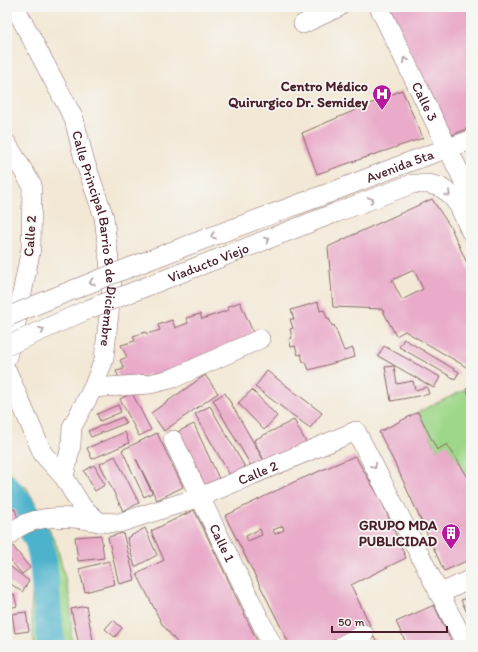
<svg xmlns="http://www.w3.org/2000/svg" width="478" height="652" font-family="Itim,sans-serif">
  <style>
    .green { fill: #9ed789; stroke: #747b5a }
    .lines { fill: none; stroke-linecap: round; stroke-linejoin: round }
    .river { stroke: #4db3cc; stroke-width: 28 }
    .building { fill: #e9abc9; fill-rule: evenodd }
    .minor-casing { stroke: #856566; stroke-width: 20 }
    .minor { stroke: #fff; stroke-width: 19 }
    .minor-bridge-casing { stroke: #856566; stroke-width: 20; stroke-linecap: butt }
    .minor-bridge { stroke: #fff; stroke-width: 19 }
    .oneway { stroke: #ae9aa0 }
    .labels { text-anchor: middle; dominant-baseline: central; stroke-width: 3.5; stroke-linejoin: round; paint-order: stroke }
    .poi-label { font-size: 14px; font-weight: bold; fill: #4a1f2b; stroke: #f6f6f2; text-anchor: end }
    .street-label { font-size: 14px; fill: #4a1f2b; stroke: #f6f6f2 }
  </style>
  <rect width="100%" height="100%" fill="#f6f6f2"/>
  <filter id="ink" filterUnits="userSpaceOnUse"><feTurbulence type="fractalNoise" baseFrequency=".025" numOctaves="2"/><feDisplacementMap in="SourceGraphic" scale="8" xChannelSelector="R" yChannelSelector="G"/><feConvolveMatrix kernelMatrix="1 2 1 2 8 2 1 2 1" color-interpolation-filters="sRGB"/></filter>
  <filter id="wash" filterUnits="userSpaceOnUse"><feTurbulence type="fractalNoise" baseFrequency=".012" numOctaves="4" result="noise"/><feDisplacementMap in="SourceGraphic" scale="16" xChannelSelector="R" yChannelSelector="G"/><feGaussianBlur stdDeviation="0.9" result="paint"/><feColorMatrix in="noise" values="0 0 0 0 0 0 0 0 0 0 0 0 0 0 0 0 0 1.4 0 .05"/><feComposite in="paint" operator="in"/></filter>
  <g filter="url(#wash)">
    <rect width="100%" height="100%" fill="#f3e8d5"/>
    <g class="green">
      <path d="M466,389L471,399V482L447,445L437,450L418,412Z"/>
      <path d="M7,468L13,475L16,484L26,487L41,512L57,546L70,598L72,645H34L31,613L33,579L27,540L17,506L7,502Z"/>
    </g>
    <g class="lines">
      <path class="river" d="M7,489L20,505L39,542L43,561L51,645"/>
    </g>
    <g id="blocks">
      <g class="building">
        <path d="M389,7H471V127L450,136Z"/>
        <path d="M402,90L423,138L317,174L302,133Z"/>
        <path d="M432,199L451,228L471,272V369H470L405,331L396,336L382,309L333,307L328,247L355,234ZM414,270L423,289L402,300L392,280Z"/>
        <path d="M240,302L255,337L205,361L150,377L149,374L117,385L119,378L116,371L124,369L120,360L127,357L121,345L135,341L133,336L146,332L147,334L160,330L158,325L172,320L175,328L188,323L186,318L200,314L202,319L229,310L227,307Z"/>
        <path d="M318,302L320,311L324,310L327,318H329L332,326L334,325L344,351L353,348L355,357L309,370L306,362H303L301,354L298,355L295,346L291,347L289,339L292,338L290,329L293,328L290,319H294L291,310Z"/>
        <path d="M404,339L459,372L455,379L399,347Z"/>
        <path d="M384,346L440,377L434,388L378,356Z"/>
        <path d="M394,366L397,384L413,381L415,390L427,387L429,394L391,401L385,367Z"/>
        <path d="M267,371L322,413L310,428L255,387Z"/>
        <path d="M205,375L218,393L164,431L151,413Z"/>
        <path d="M471,386V399L466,389Z"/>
        <path d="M252,390L277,416L264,430L238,403Z"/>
        <path d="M132,393L151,430L139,436L120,399Z"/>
        <path d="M225,393L263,459L254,440L294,420L307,444L254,471L213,400Z"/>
        <path d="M118,405L121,412L100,421L97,414Z"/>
        <path d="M210,406L246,469L231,477L195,414Z"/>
        <path d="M418,412L437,450L447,444L471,482V559L444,571L399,472L379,432Z"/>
        <path d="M123,417L126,423L91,437L88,431Z"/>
        <path d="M194,424L220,481L204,488L177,432Z"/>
        <path d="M125,432L129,443L92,459L87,448Z"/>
        <path d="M157,433L183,487L157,500L136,459L152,493L144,497L122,450Z"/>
        <path d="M115,456L139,503L123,511L100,464Z"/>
        <path d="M355,456L381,500L406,558L351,585L370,625L322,645H290L225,516L294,482ZM283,526L284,530L275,534L273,530ZM260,529L262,535L248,541L246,536Z"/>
        <path d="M94,465L105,485L95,491L84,471Z"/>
        <path d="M15,509L19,523L7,527V511Z"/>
        <path d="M194,510L208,538L259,645H179L162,624L137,574L164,560L151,531Z"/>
        <path d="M145,528L157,555L135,567L127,538Z"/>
        <path d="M123,533L135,580L119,584L108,537Z"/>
        <path d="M101,535L104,558L78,561L75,537Z"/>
        <path d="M12,545L30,568L22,574L7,556V549Z"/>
        <path d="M109,561L115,584L85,592L79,569Z"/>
        <path d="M7,564L29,581L22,592L7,581Z"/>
        <path d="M14,594L17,606L7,609V595Z"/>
        <path d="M471,596V621L461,600Z"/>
        <path d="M434,605L453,645H407L396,622Z"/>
        <path d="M86,606L94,645H79L71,609Z"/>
        <path d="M26,612L29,631L15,633L12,614Z"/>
        <path d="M113,620L122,628L115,637L105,629Z"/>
        <path d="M374,637L378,645H360Z"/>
      </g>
    </g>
  </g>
  <g filter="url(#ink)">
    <use href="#blocks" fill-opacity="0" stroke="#856566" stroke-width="1"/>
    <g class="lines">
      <defs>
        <g id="minor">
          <path id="s1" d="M15,7L74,119L84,159L104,217L112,287L104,359L93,388L72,427L71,445L64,477"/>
          <path id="s2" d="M379,7L471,196"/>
          <path d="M303,24L339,7"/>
          <path d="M7,144L32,185L31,248L17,319L7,357"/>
          <path id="s3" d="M329,193L409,162L471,140"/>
          <path d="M335,213L412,184H429L440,187L450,194L459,206L471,232"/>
          <path id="s4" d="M7,371L43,454L64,477L82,507L99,522L119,523L200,497L356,431L466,645"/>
          <path d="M93,388L150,384L174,378L260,339"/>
          <path id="s5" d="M173,440L200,497L272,645"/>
          <path d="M7,537C29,512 70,516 99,522"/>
          <path d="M439,594L471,579"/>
          <path d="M343,645L364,634"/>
        </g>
      </defs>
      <use href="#minor" class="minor-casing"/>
      <use href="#minor" class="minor"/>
      <defs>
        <g id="minor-bridge">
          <path d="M7,317C113,272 221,233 329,193"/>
          <path id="s6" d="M7,346L89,309L335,213"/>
        </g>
      </defs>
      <use href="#minor-bridge" class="minor-bridge-casing"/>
      <use href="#minor-bridge" class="minor-bridge"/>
    </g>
    <defs><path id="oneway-chevron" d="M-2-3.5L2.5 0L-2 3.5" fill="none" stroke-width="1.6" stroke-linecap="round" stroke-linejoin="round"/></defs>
    <g class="oneway">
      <use href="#oneway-chevron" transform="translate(405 60) rotate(-116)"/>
      <use href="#oneway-chevron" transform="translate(448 194) rotate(44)"/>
      <use href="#oneway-chevron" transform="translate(371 200) rotate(-20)"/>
      <use href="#oneway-chevron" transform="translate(213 236) rotate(160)"/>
      <use href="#oneway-chevron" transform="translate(267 240) rotate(-21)"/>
      <use href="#oneway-chevron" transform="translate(92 282) rotate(159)"/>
      <use href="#oneway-chevron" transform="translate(42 330) rotate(-25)"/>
      <use href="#oneway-chevron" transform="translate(374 466) rotate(63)"/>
    </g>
  </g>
  <defs>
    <symbol id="hospital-pin" viewBox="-11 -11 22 30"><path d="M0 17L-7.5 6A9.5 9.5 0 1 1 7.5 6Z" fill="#b5179e" stroke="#f6f6f2"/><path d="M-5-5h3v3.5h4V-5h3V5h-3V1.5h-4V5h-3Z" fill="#fff"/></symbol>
    <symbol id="building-pin" viewBox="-11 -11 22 30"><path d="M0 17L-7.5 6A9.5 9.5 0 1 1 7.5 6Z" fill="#b5179e" stroke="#f6f6f2"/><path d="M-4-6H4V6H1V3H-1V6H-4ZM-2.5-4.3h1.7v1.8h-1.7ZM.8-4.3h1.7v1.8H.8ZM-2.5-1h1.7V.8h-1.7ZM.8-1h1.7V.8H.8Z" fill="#fff"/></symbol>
  </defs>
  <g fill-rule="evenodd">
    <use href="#hospital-pin" x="371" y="83" width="22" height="30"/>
    <use href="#building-pin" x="440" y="522" width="22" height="30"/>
  </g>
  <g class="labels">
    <g class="poi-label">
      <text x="368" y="86">Centro Médico<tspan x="368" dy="16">Quirurgico Dr. Semidey</tspan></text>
      <text x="437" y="525">GRUPO MDA<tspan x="437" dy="16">PUBLICIDAD</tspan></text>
    </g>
    <g class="street-label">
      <text stroke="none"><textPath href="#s2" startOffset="105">Calle 3</textPath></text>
      <text stroke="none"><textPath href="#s3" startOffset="76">Avenida 5ta</textPath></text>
      <text transform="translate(30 236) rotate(-86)">Calle 2</text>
      <text stroke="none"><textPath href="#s1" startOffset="249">Calle Principal Barrio 8 de Diciembre</textPath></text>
      <text stroke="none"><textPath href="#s6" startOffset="218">Viaducto Viejo</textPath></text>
      <text stroke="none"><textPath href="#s4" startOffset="347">Calle 2</textPath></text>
      <text stroke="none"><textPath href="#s5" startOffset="114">Calle 1</textPath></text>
    </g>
  </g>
  <rect width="478" height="652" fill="none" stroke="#f6f6f2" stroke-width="24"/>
  <path d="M332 626v6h115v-6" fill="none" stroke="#4a1f2b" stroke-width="2"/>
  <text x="338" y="626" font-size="12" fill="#4a1f2b" stroke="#f6f6f2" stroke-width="3" paint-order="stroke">50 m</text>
</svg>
